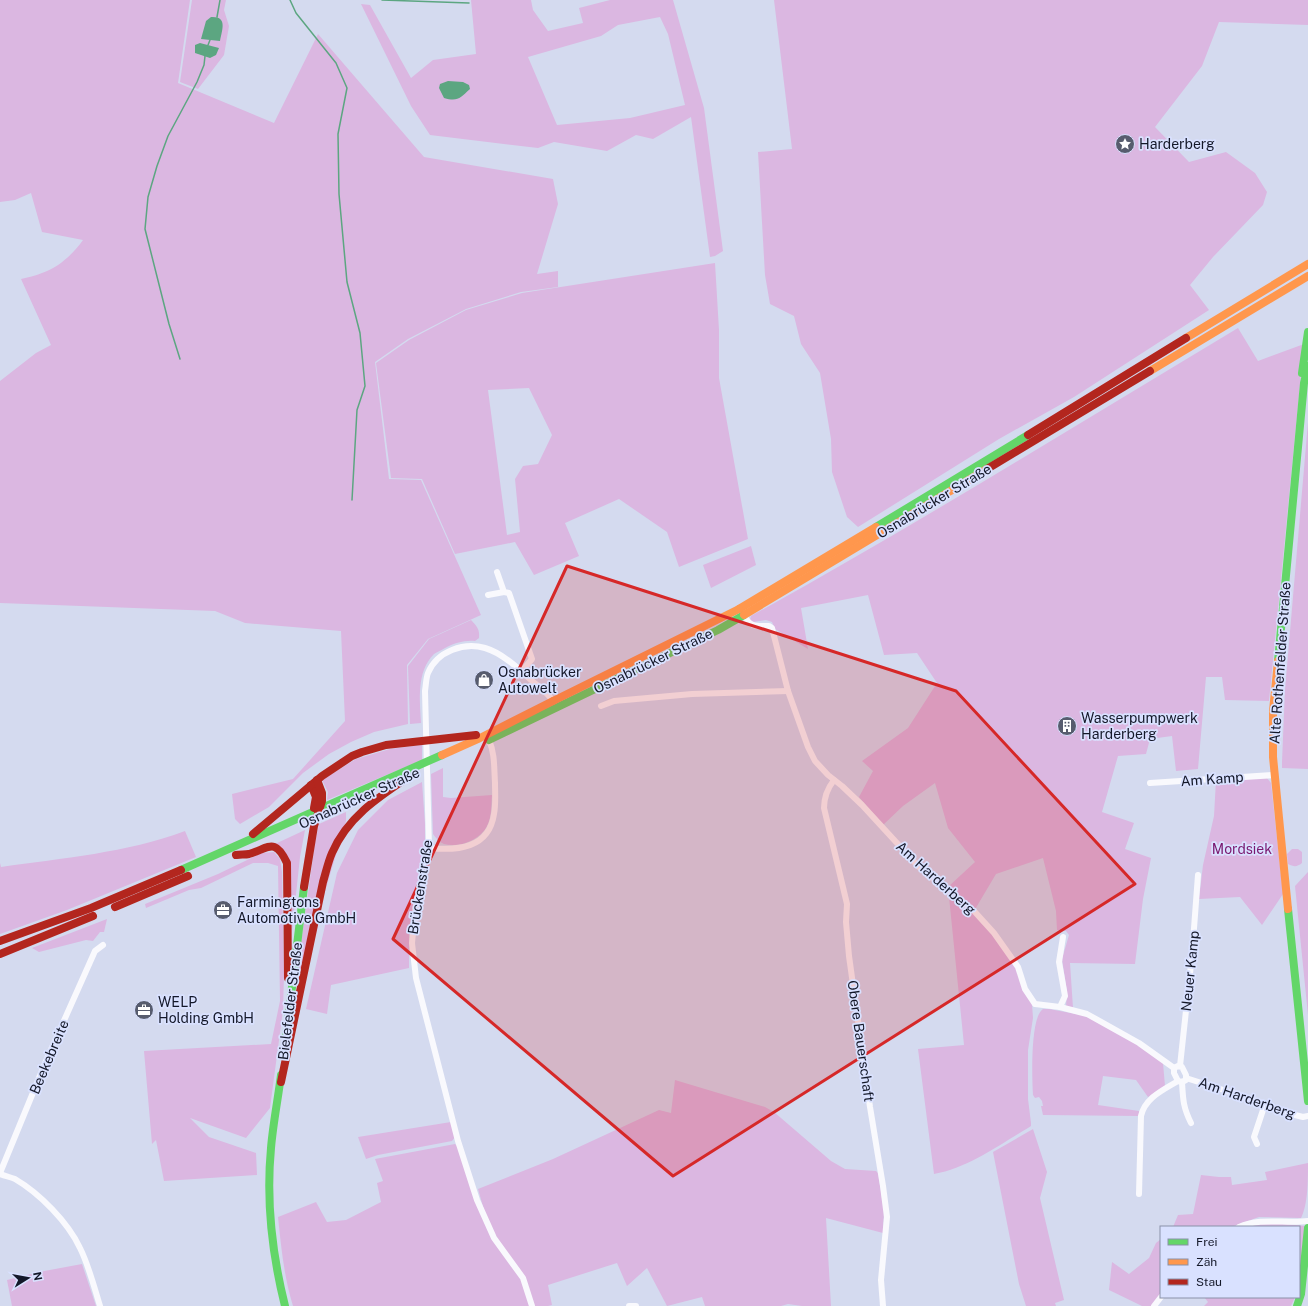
<svg xmlns="http://www.w3.org/2000/svg" width="1308" height="1306" font-family="'Public Sans',sans-serif">
  <style>
    .green { fill: #dbb7e1; fill-rule: evenodd }
    .water { fill: #5ca681 }
    .lines { fill: none; stroke-linecap: round; stroke-linejoin: round }
    .stream { stroke: #5ca681; stroke-width: 1.5 }
    .street { stroke: #f9f9fd; stroke-width: 6 }
    .fast { stroke: #63d668; stroke-width: 8 }
    .slow { stroke: #ff974d; stroke-width: 8 }
    .jam { stroke: #b3261e; stroke-width: 8 }
    .marked { fill: #d62828; fill-opacity: 0.2; stroke: #d62828; stroke-width: 3; stroke-linejoin: round }
    .labels { text-anchor: middle; dominant-baseline: central; stroke-width: 3.5; stroke-linejoin: round; paint-order: stroke }
    .poi-label { font-size: 14px; fill: #141829; stroke: #d9e1ff; text-anchor: start }
    .street-label { font-size: 14px; fill: #141829; stroke: #d9e1ff }
    .park-label { font-size: 14px; fill: #7a1870; stroke: #d9e1ff }
  </style>
  <rect width="100%" height="100%" fill="#d4daef"/>
  <g class="green">
    <path d="M0,0H190L178,83L274,123L318,34L424,157L553,179L558,204L537,274L558,271V287L521,292L466,309L408,339L375,362L389,479L421,480L481,615L428,639L407,665L408,724L374,732L351,742L329,754L303,773L269,807L240,824L235,819L232,794L293,779L345,721L341,631L245,623L215,611L0,603V381L36,353L51,345L21,279C28,277 35,276 42,273C58,268 73,254 83,240L42,232L31,193L15,200L0,202Z"/>
    <path d="M192,0H226L224,10L229,26L224,55L198,89L180,82Z"/>
    <path d="M471,0H531L533,10L548,31L583,23L579,8L610,0H673L704,108L723,251L715,256L710,257L691,117L653,139L636,135L607,151L554,142L538,148L430,135L411,106L361,4L370,5L411,78L433,60L476,54ZM660,17L668,34L685,105L630,118L557,125L528,57L601,36L618,25Z"/>
    <path d="M774,0H1308V25L1219,22L1202,66L1155,127L1189,162L1226,152L1255,173L1267,192L1263,205L1213,257L1190,285L1209,310L1074,397L999,439L858,527L847,517L832,472L831,439L820,373L801,344L794,316L770,304L765,275L758,152L792,149Z"/>
    <path d="M715,263L719,330V378L748,539L679,567L667,532L619,499L565,523L579,556L534,575L515,542L455,554L422,479L391,478L376,363L409,340L466,310L522,293ZM529,388L552,435L538,464L523,466L515,479L520,532L507,535L488,390Z"/>
    <path d="M1238,328L1258,361L1304,344L1269,701L1225,700L1222,677H1206L1198,769L1176,771L1172,736L1150,739L1146,754L1118,756L1102,812L1134,823L1125,849L1151,858L1143,899L1135,964L1070,963L1073,1008L1066,1007L1067,992L1062,959L1069,935L1066,931L1057,930L1056,911L1043,858L996,874L974,911L1018,967L1032,1004L1033,1018L1028,1050V1099L1031,1123V1126L1028,1128C999,1145 968,1168 934,1174L918,1049L964,1045L948,887L975,862L948,828L935,783L903,806L883,825L859,797L873,771L862,761L908,728L937,683L917,653L884,655L868,595L801,608L808,649L775,629L772,622L766,620L753,622L750,620L751,616C916,525 1076,425 1238,328Z"/>
    <path d="M1308,422V769L1282,768V762L1285,690Z"/>
    <path d="M751,546L756,565L711,588L703,565Z"/>
    <path d="M471,620C477,626 480,630 479,638L475,641C465,640 454,643 445,648C442,650 437,652 434,654C416,672 420,700 421,723L410,724L408,666L429,639Z"/>
    <path d="M422,745V760L327,800L328,792L322,780L356,759L390,749Z"/>
    <path d="M443,768V797L451,798L492,795C491,805 492,816 487,826C480,840 460,848 444,844C439,842 436,838 433,834L431,774Z"/>
    <path d="M1267,778L1271,783L1283,894L1262,925L1240,897L1199,899L1203,865L1214,816L1216,780Z"/>
    <path d="M422,782L425,824V846L411,918L409,934V968L331,985L327,1014L306,1009L337,873L358,830L388,800Z"/>
    <path d="M346,812V821L301,972H297L315,843L319,824Z"/>
    <path d="M305,830L300,857L291,941L290,866L275,844Z"/>
    <path d="M185,831L196,857L67,910L0,934V863L1,867C63,858 126,853 185,831Z"/>
    <path d="M1292,849H1298L1302,852V863C1297,867 1294,867 1288,864L1287,854Z"/>
    <path d="M274,852L280,859L282,872L284,975L283,1010L270,1108L246,1138L190,1118L209,1137L256,1153L257,1175L164,1181L156,1140L152,1144L144,1051L271,1044L280,1001L278,866L268,863H253L201,888L189,890L146,908L145,904L218,874L262,853Z"/>
    <path d="M1308,872V1015L1295,886Z"/>
    <path d="M107,919L104,932H100L93,941L86,940L39,952L32,948Z"/>
    <path d="M1043,1009H1049L1087,1016L1138,1045L1163,1063L1165,1086L1148,1097L1136,1080L1103,1076L1098,1105L1139,1111V1116L1043,1115L1041,1106H1043L1042,1101L1039,1097L1035,1098L1033,1095C1032,1079 1030,1017 1043,1009Z"/>
    <path d="M675,1080L765,1107L774,1112L831,1161L845,1169L876,1171L878,1173L884,1211L883,1233L826,1218L831,1306H802L788,1304L781,1306H705L702,1297L667,1306L647,1268L627,1286L617,1263L548,1285L552,1305L548,1306H293C284,1277 281,1246 278,1217L316,1202L327,1222L346,1220L381,1202L377,1183L383,1181L375,1159L455,1144L458,1147L475,1200L484,1210L478,1189L553,1159L659,1110L671,1113Z"/>
    <path d="M451,1122L455,1137L452,1141L378,1155L366,1159L358,1137Z"/>
    <path d="M1033,1129L1047,1172L1040,1198L1064,1300L1055,1303L1056,1306H1026L1019,1284L993,1152Z"/>
    <path d="M1308,1163C1308,1180 1308,1205 1301,1218L1259,1217L1231,1227H1173L1178,1215L1193,1214L1201,1175L1219,1177H1231L1232,1185L1267,1180L1265,1172Z"/>
    <path d="M1257,1221L1305,1226L1299,1278V1227H1239Z"/>
    <path d="M1161,1239V1296L1152,1306H1142L1109,1290L1112,1262L1129,1274L1149,1258L1156,1243Z"/>
    <path d="M82,1264L96,1306H12L7,1280L39,1272Z"/>
    <path d="M1204,1297H1295L1291,1306H1204L1208,1302Z"/>
  </g>
  <g class="water">
    <path d="M211,17C228,16 222,30 220,41L201,39L206,21Z"/>
    <path d="M200,43L219,48L216,55L210,58L195,53V45Z"/>
    <path d="M448,81L463,82L469,85L470,89C460,98 458,102 444,98L439,88L440,84Z"/>
  </g>
  <g class="lines">
    <g class="stream">
      <path d="M290,0L296,13L336,63L347,88L338,134L339,194L347,282L360,333L365,386L357,410L352,500"/>
      <path d="M382,0L469,3"/>
      <path d="M217,17L220,0"/>
      <path d="M208,45L210,40"/>
      <path d="M180,359L169,324L145,229L148,197L157,166L168,136L197,82L204,65L205,56"/>
    </g>
    <g class="street">
      <path d="M497,572L504,592L509,593L532,659L522,671"/>
      <path d="M488,595L504,592"/>
      <path d="M744,615C750,628 757,626 769,626L772,628L788,691L808,747L815,761L828,775L842,786L862,805L919,867L974,911L994,933L1018,967L1025,989L1035,1004L1060,1007L1087,1014L1139,1043L1174,1068"/>
      <path d="M601,706L614,701L692,694L788,691"/>
      <path d="M834,780C827,789 824,797 824,808L847,904L846,922L849,956L870,1107L883,1186L887,1217L881,1280L883,1306"/>
      <path d="M1150,783L1274,775"/>
      <path d="M429,848C458,851 489,848 494,814C496,804 495,793 495,783C494,768 495,754 489,740"/>
      <path d="M1060,1007L1065,996L1059,962L1063,937"/>
      <path d="M1178,1066L1182,1067L1186,1075V1080L1182,1082L1178,1081L1174,1073V1068Z"/>
      <path d="M1180,1066L1192,955L1198,875"/>
      <path d="M1186,1078L1239,1095L1295,1115L1303,1117L1308,1116"/>
      <path d="M1182,1082C1183,1099 1183,1107 1191,1123"/>
      <path d="M1257,1144L1254,1137L1265,1104"/>
      <path d="M0,1173L46,1061L95,951L103,945"/>
      <path d="M0,1174C5,1176 10,1177 15,1179C39,1193 68,1222 80,1248C89,1266 94,1287 100,1306"/>
      <path d="M1139,1194L1141,1116C1145,1098 1163,1090 1178,1081"/>
      <path d="M1239,1227C1261,1217 1285,1224 1308,1221"/>
      <path d="M532,1306L523,1278L494,1238L477,1200L458,1141L416,978L412,943L416,904L429,848L425,691C426,685 426,678 428,673C437,651 464,642 485,648C502,653 518,668 531,680C538,686 548,693 553,701"/>
      <path d="M629,1306H636"/>
      <path d="M1154,1306L1161,1297"/>
    </g>
    <g class="fast">
      <path d="M1302,373L1308,332"/>
      <path d="M876,527L1028,435"/>
      <path d="M1278,661L1304,383L1308,366"/>
      <path d="M489,740L718,630L744,615"/>
      <path d="M181,870L442,755"/>
      <path d="M1288,909L1308,1101"/>
      <path d="M286,1037L304,887"/>
      <path d="M281,1075C278,1099 273,1124 271,1148C266,1201 272,1254 285,1306"/>
      <path d="M1297,1306L1301,1294L1308,1228"/>
    </g>
    <g class="slow">
      <path d="M1186,338L1308,264"/>
      <path d="M1150,371L1308,276"/>
      <path d="M739,609L876,527"/>
      <path d="M744,615L987,469"/>
      <path d="M1278,661L1273,711V757L1288,909"/>
      <path d="M553,701L739,609"/>
      <path d="M442,755L480,738L553,701"/>
    </g>
    <g class="jam">
      <path d="M1028,435L1186,338"/>
      <path d="M987,469L1150,371"/>
      <path d="M311,785L316,797L314,808"/>
      <path d="M253,834L322,776L352,756L362,752L386,745L476,735"/>
      <path d="M236,855C240,854 245,855 249,854C269,848 275,837 287,863L288,978"/>
      <path d="M304,887L314,826L322,801V793L317,780"/>
      <path d="M115,907L188,876"/>
      <path d="M0,941L91,908L181,870"/>
      <path d="M0,954L93,916"/>
      <path d="M281,1082L323,882C326,872 328,862 332,853C347,818 377,798 407,778"/>
    </g>
  </g>
  <path class="marked" d="M567,566L956,691L1135,884L673,1176L393,939Z"/>
  <defs>
    <symbol id="sight-disc" viewBox="-11 -11 22 22"><circle r="9.5" fill="#575c6e" stroke="#d9e1ff"/><path d="M0-6L1.8-2.2L6-1.7L2.9 1.2L3.7 5.4L0 3.3L-3.7 5.4L-2.9 1.2L-6-1.7L-1.8-2.2Z" fill="#fff"/></symbol>
    <symbol id="shop-disc" viewBox="-11 -11 22 22"><circle r="9.5" fill="#575c6e" stroke="#d9e1ff"/><path d="M-5-2.5h2.3a2.7 3.5 0 0 1 5.4 0H5L5.5 6h-11ZM-1.5-2.5h3a1.5 2.3 0 0 0-3 0Z" fill="#fff"/></symbol>
    <symbol id="building-disc" viewBox="-11 -11 22 22"><circle r="9.5" fill="#575c6e" stroke="#d9e1ff"/><path d="M-4-6H4V6H1V3H-1V6H-4ZM-2.5-4.3h1.7v1.8h-1.7ZM.8-4.3h1.7v1.8H.8ZM-2.5-1h1.7V.8h-1.7ZM.8-1h1.7V.8H.8Z" fill="#fff"/></symbol>
    <symbol id="office-disc" viewBox="-11 -11 22 22"><circle r="9.5" fill="#575c6e" stroke="#d9e1ff"/><path d="M-6-3h4V-5.5h4V-3h4V5H-6ZM-1-4.5V-3h2v-1.5ZM-6 0V1H6V0Z" fill="#fff"/></symbol>
  </defs>
  <g fill-rule="evenodd">
    <use href="#sight-disc" x="1114" y="133" width="22" height="22"/>
    <use href="#shop-disc" x="473" y="669" width="22" height="22"/>
    <use href="#building-disc" x="1056" y="715" width="22" height="22"/>
    <use href="#office-disc" x="212" y="899" width="22" height="22"/>
    <use href="#office-disc" x="133" y="999" width="22" height="22"/>
  </g>
  <g class="labels">
    <g class="poi-label">
      <text x="1139" y="144">Harderberg</text>
      <text x="498" y="672">Osnabrücker<tspan x="498" dy="16">Autowelt</tspan></text>
      <text x="1081" y="718">Wasserpumpwerk<tspan x="1081" dy="16">Harderberg</tspan></text>
      <text x="237" y="902">Farmingtons<tspan x="237" dy="16">Automotive GmbH</tspan></text>
      <text x="158" y="1002">WELP<tspan x="158" dy="16">Holding GmbH</tspan></text>
    </g>
    <g class="street-label">
      <text transform="translate(934 501) rotate(-31)">Osnabrücker Straße</text>
      <text transform="translate(653 661) rotate(-26)">Osnabrücker Straße</text>
      <text transform="translate(1280 663) rotate(-86)">Alte Rothenfelder Straße</text>
      <text transform="translate(1212 779) rotate(-4)">Am Kamp</text>
      <text transform="translate(359 798) rotate(-24)">Osnabrücker Straße</text>
      <text transform="translate(936 878) rotate(42)">Am Harderberg</text>
      <text transform="translate(420 887) rotate(-81)">Brückenstraße</text>
      <text transform="translate(1190 971) rotate(-84)">Neuer Kamp</text>
      <text transform="translate(290 1001) rotate(-83)">Bielefelder Straße</text>
      <text transform="translate(861 1041) rotate(82)">Obere Bauerschaft</text>
      <text transform="translate(49 1057) rotate(-67)">Beekebreite</text>
      <text transform="translate(1247 1098) rotate(19)">Am Harderberg</text>
    </g>
    <g class="park-label">
      <text x="1242" y="849">Mordsiek</text>
    </g>
  </g>
  <rect x="1160" y="1226" width="140" height="72" fill="#d9e1ff" stroke="#8a91a9"/>
  <rect x="1168" y="1239" width="20" height="6" fill="#63d668" stroke="#8a91a9"/>
  <text x="1196" y="1246" font-size="12" fill="#141829">Frei</text>
  <rect x="1168" y="1259" width="20" height="6" fill="#ff974d" stroke="#8a91a9"/>
  <text x="1196" y="1266" font-size="12" fill="#141829">Zäh</text>
  <rect x="1168" y="1279" width="20" height="6" fill="#b3261e" stroke="#8a91a9"/>
  <text x="1196" y="1286" font-size="12" fill="#141829">Stau</text>
  <g transform="translate(28 1278) rotate(79)" stroke="#d9e1ff" stroke-width="3" paint-order="stroke">
  <path d="M0-3L7 15L0 10L-7 15Z" fill="#141829"/>
  <text y="-6" font-size="11" font-weight="bold" text-anchor="middle" fill="#141829">N</text>
  </g>
</svg>
